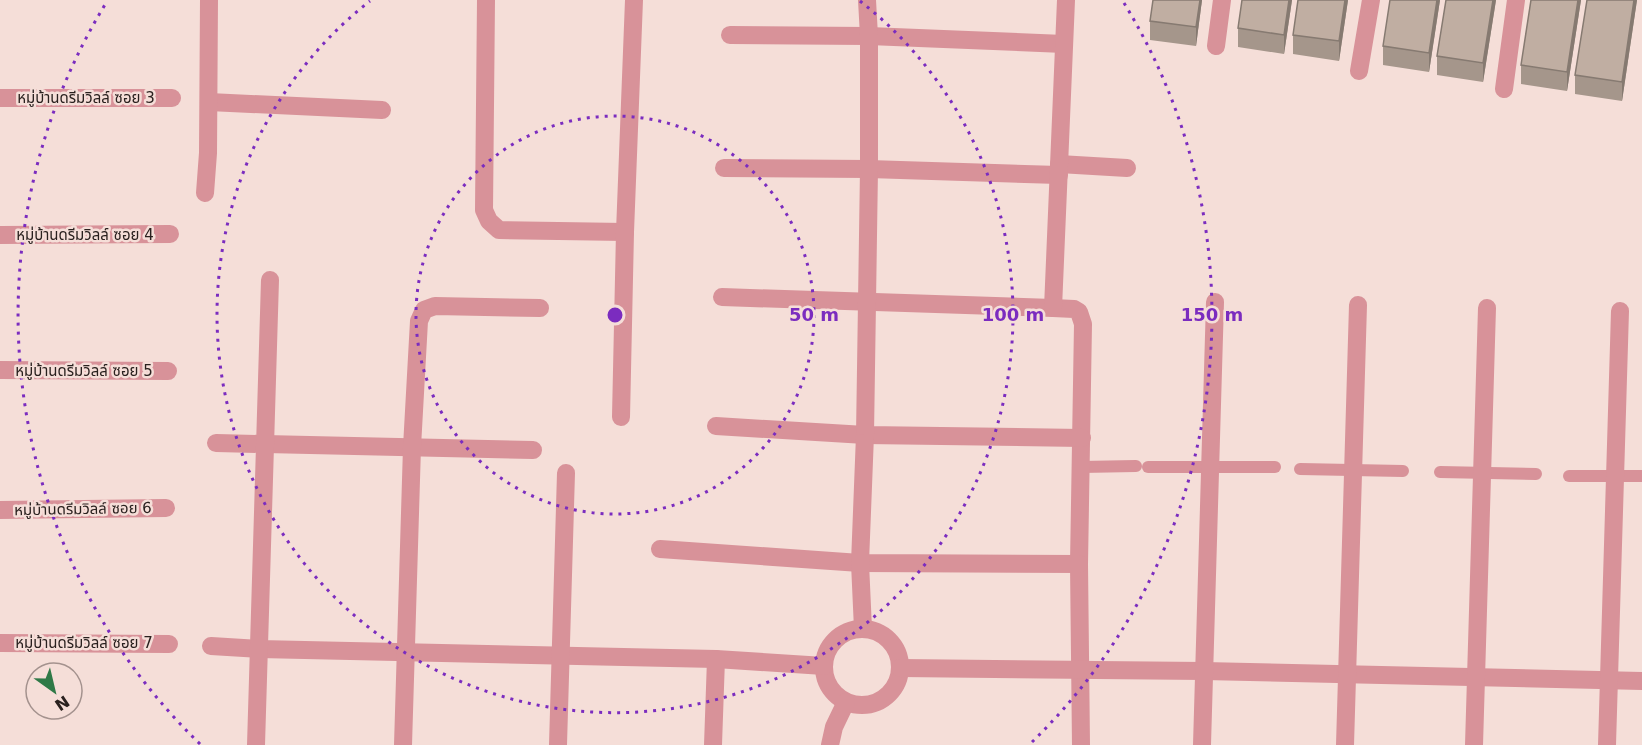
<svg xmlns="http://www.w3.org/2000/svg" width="1642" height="745" font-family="'DejaVu Sans','Noto Sans Thai',sans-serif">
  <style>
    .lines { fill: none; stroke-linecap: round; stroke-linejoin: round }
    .lane { stroke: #d89299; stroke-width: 12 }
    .street { stroke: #d89299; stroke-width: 18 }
    .wall { fill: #a5968b }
    .shaded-wall { fill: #867a71 }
    .building { fill: #c0aea2; stroke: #867a71; stroke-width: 1.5 }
    .ring { fill: none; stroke: #7b2cbf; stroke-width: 3; stroke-dasharray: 3 6 }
    .labels { text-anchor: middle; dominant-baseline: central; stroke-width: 5; stroke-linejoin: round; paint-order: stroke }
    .street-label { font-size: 15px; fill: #2a211f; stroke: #f5ded8 }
    .centre { fill: #7b2cbf; stroke: #f5ded8; stroke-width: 3 }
    .ring-label { font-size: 18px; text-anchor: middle; font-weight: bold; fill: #7b2cbf; stroke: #f5ded8; stroke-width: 5; stroke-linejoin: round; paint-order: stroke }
  </style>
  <rect width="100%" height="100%" fill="#f5ded8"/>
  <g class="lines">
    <g class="lane">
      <path d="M1081,467L1136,466"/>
      <path d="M1148,467H1275"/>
      <path d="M1300,469L1403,471"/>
      <path d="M1440,472L1536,474"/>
      <path d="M1569,476H1642"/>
    </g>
    <g class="street">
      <path d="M486,0L484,210L489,221L499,230L625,232"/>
      <path d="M730,35L869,36L1064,44"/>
      <path d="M1216,46L1222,0"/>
      <path d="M1359,71L1371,0"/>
      <path d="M1504,89L1516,0"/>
      <path d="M0,98H172"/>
      <path d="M209,102L382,110"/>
      <path d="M1059,164L1127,168"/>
      <path d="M724,168L869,169L1059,175"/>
      <path d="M205,193L208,153L209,0"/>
      <path d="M0,235L170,234"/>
      <path d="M722,297L1053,308L1074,309L1079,312L1083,324L1079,564L1081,745"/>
      <path d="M1053,308L1066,0"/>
      <path d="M0,370L168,371"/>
      <path d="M621,417L625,232L634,0"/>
      <path d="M716,426L865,435L1082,438"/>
      <path d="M216,443L533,450"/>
      <path d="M0,510L166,508"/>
      <path d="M660,549L860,563L1079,564"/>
      <path d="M863,629L860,563L865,435L869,169V36L867,0"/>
      <circle cx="862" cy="667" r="38"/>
      <path d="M0,643L169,644"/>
      <path d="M211,646L259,649L716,659L824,666"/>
      <path d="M900,668L1204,671L1642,681"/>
      <path d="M256,745L270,280"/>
      <path d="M403,745L412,447L419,321L424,310L435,306L540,308"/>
      <path d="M558,745L566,473"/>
      <path d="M713,745L716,659"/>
      <path d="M830,745L834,727L846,702"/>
      <path d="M1202,745L1215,302"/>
      <path d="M1345,745L1358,305"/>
      <path d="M1474,745L1487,308"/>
      <path d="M1607,745L1620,311"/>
    </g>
  </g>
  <g class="wall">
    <path d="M1153,0H1202L1196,46L1150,40V21Z"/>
    <path d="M1242,0H1292L1284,54L1238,47V28Z"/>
    <path d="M1348,0L1339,61L1293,54V35Z"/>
    <path d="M1440,0L1429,72L1383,65V46Z"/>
    <path d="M1446,0H1496L1483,82L1437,75V56Z"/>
    <path d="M1531,0H1581L1567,91L1521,84V65Z"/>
    <path d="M1587,0H1637L1622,101L1575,94V75Z"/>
  </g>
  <g class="shaded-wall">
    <path d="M1200,0H1202L1196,46V27Z"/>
    <path d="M1289,0H1292L1284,54V35Z"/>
    <path d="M1345,0H1348L1339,61V41Z"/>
    <path d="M1437,0H1440L1429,72V53Z"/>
    <path d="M1493,0H1496L1483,82V63Z"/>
    <path d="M1578,0H1581L1567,91V72Z"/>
    <path d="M1634,0H1637L1622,101V82Z"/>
  </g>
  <g class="building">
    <path d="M1153,0H1200L1196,27L1150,21Z"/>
    <path d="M1242,0H1289L1284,35L1238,28Z"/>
    <path d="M1298,0H1345L1339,41L1293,35Z"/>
    <path d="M1390,0H1437L1429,53L1383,46Z"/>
    <path d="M1446,0H1493L1483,63L1437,56Z"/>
    <path d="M1531,0H1578L1567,72L1521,65Z"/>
    <path d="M1587,0H1634L1622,82L1575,75Z"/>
  </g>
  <g class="ring">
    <circle cx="615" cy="315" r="199"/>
    <path d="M860 1A398 398 0 1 1 370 1"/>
    <path d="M200 744A597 597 0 0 1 106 3M1124 3A597 597 0 0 1 1030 744"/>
  </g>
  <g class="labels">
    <g class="street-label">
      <text x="86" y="98">หมู่บ้านดรีมวิลล์ ซอย 3</text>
      <text x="85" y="235">หมู่บ้านดรีมวิลล์ ซอย 4</text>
      <text x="84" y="371">หมู่บ้านดรีมวิลล์ ซอย 5</text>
      <text transform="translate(83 509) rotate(-1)">หมู่บ้านดรีมวิลล์ ซอย 6</text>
      <text x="84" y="643">หมู่บ้านดรีมวิลล์ ซอย 7</text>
    </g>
  </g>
  <circle cx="615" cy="315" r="9" class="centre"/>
  <g class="ring-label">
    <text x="814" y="321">50 m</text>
    <text x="1013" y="321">100 m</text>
    <text x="1212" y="321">150 m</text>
  </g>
  <g transform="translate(54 691) rotate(146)"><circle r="28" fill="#f5ded8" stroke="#a4928e" stroke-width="1.5"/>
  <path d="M0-4.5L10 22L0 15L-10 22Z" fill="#2f7947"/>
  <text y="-9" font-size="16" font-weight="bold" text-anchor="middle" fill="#2a211f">N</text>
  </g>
</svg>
